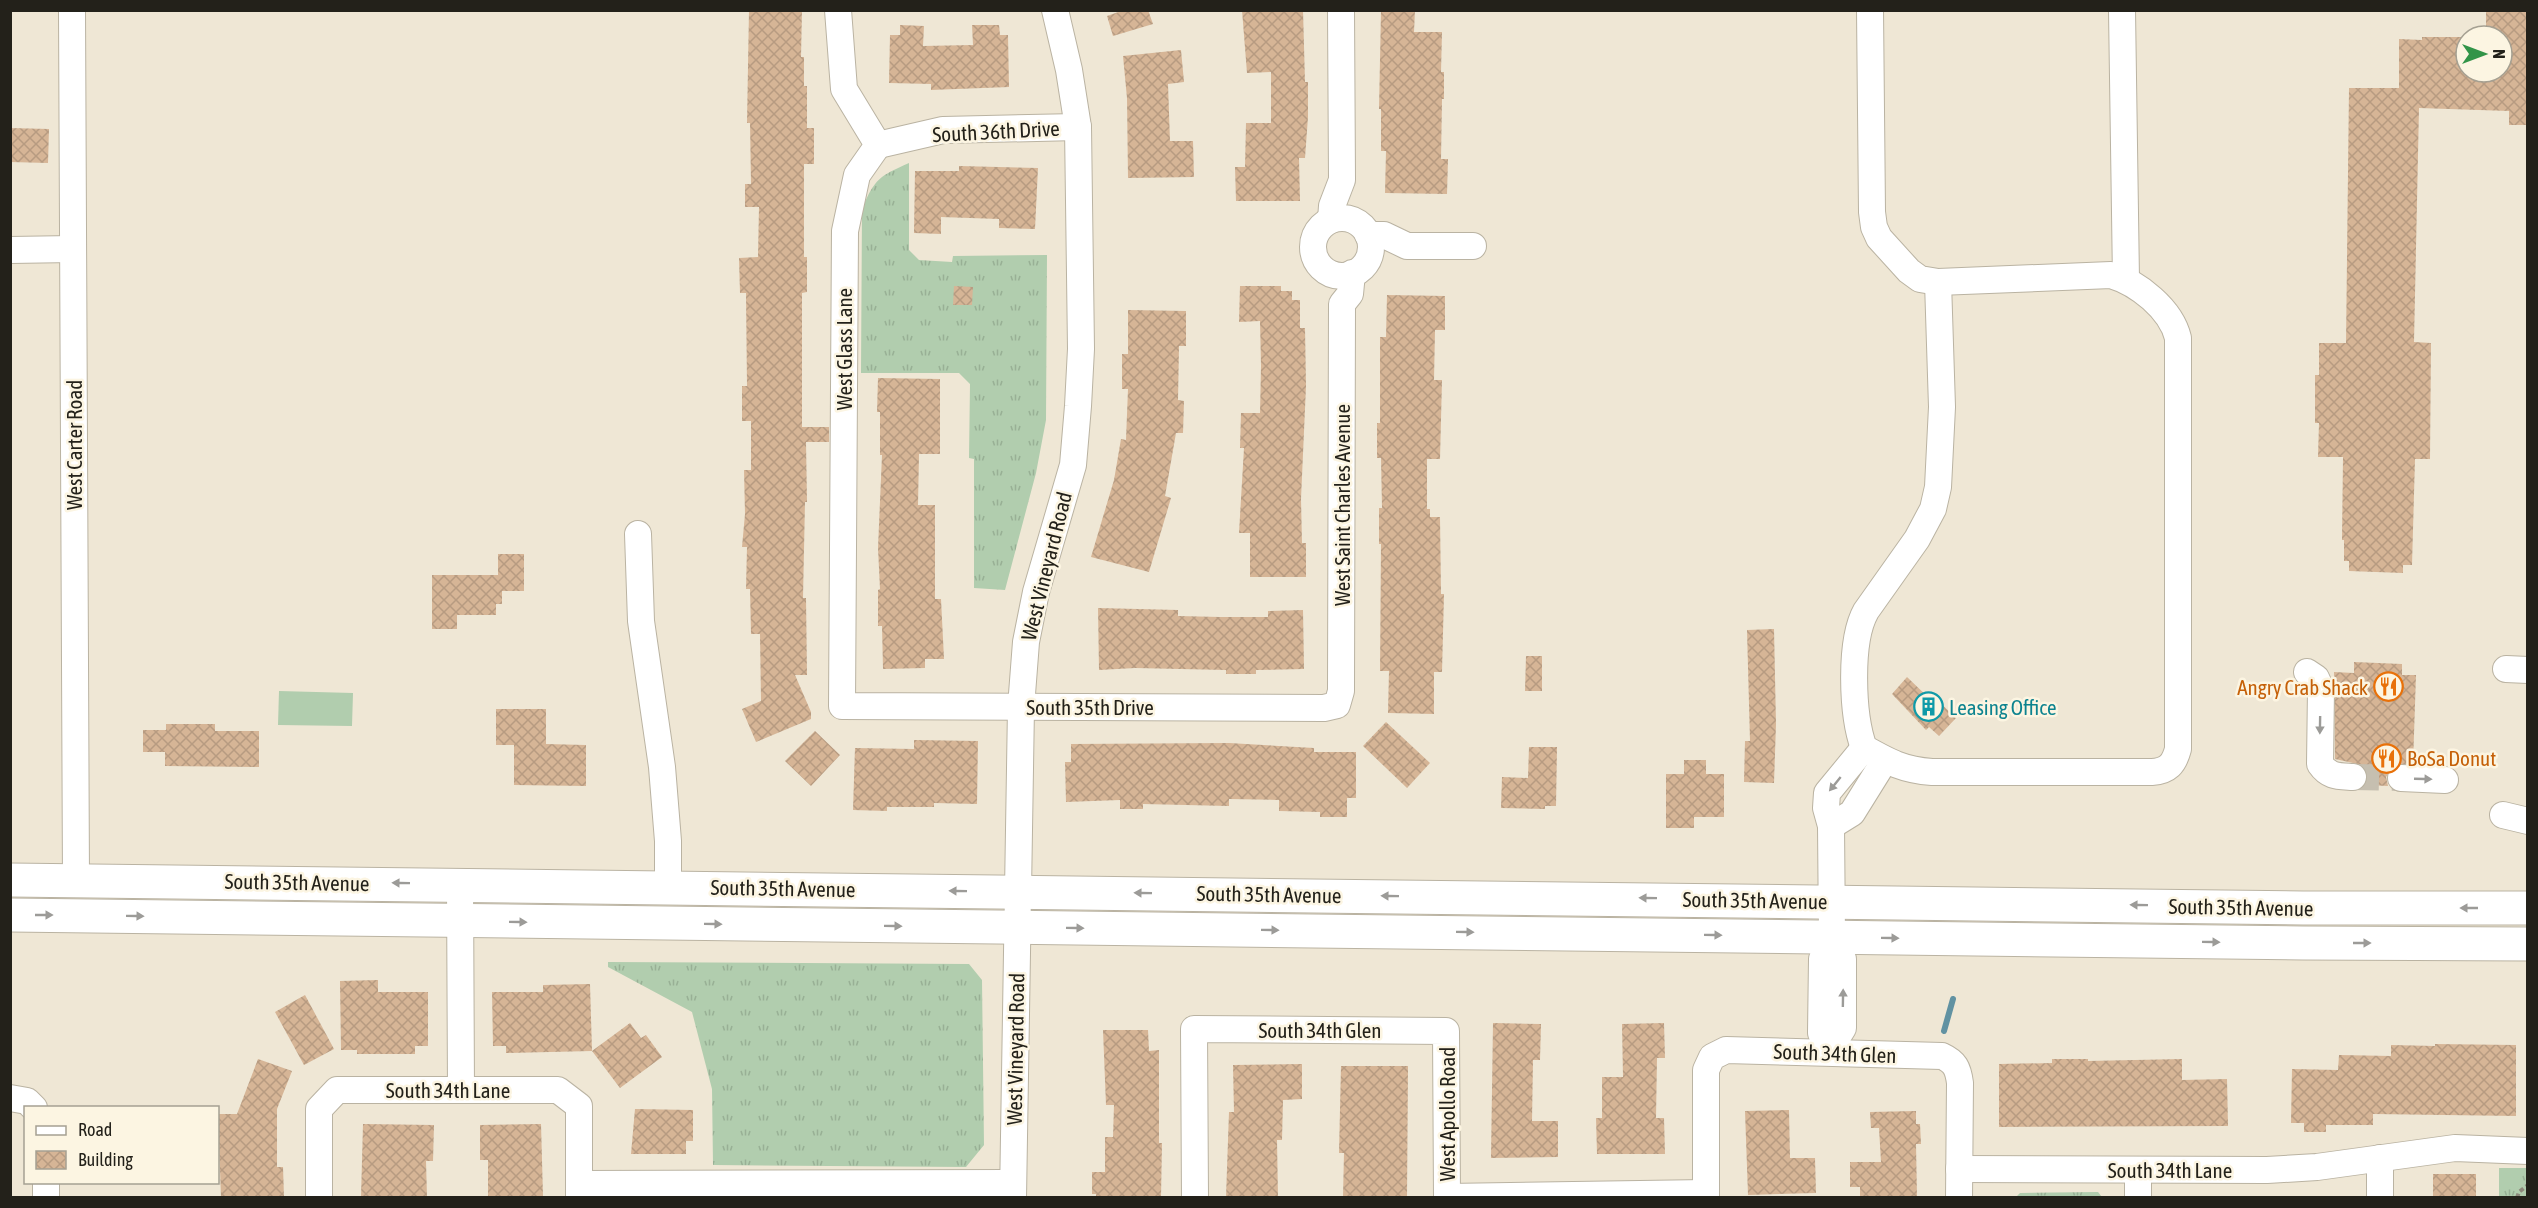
<svg xmlns="http://www.w3.org/2000/svg" width="2538" height="1208" font-family="'Asap Condensed',sans-serif">
  <style>
    .grass { fill: url(#grass-tufts) }
    .garden { fill: #b1cdae }
    .lines { fill: none; stroke-linecap: round; stroke-linejoin: round }
    .stream { stroke: #6192a2; stroke-width: 6 }
    .building { fill: url(#building-cross-hatch) }
    .minor-tunnel { stroke: #c6bfb0; stroke-width: 26; stroke-dasharray: 26 13; stroke-linecap: butt }
    .minor-casing { stroke: #bab3a2; stroke-width: 28 }
    .major-casing { stroke: #bab3a2; stroke-width: 35 }
    .path { stroke: #8d887b; stroke-width: 4; stroke-dasharray: 4.5 3; stroke-linecap: butt }
    .minor { stroke: #fff; stroke-width: 26 }
    .major { stroke: #fff; stroke-width: 33 }
    .oneway { fill: #9c9b98 }
    .labels { text-anchor: middle; dominant-baseline: central; stroke-width: 5; stroke-linejoin: round; paint-order: stroke }
    .street-label { font-size: 21px; fill: #23211a; stroke: #fcf5e2 }
    .food-label { font-size: 21px; fill: #c56008; stroke: #fcf5e2; text-anchor: end }
    .culture-label { font-size: 21px; fill: #0d838f; stroke: #fcf5e2; text-anchor: start }
  </style>
  <defs>
    <pattern id="grass-tufts" width="24" height="20" patternUnits="userSpaceOnUse" patternTransform="scale(1.5)"><rect width="24" height="20" fill="#b1cdae"/><path d="M3 7l-1-3M5 7V3M7 7l1-3M15 17l-1-3M17 17v-4M19 17l1-3" fill="none" stroke="#98b095"/></pattern>
    <pattern id="building-cross-hatch" width="8" height="8" patternUnits="userSpaceOnUse" patternTransform="scale(1.5)"><rect width="8" height="8" fill="#d6b596"/><path d="M0 0l8 8M0 8l8-8" fill="none" stroke="#b79b81"/></pattern>
  </defs>
  <rect width="100%" height="100%" fill="#efe7d5"/>
  <g class="grass">
    <path d="M909,163V250L919,260L952,262L953,256L1047,255L1046,420L1036,473L1005,590L974,588V459L969,458L970,384L959,373H861L862,209C875,178 880,176 909,163Z"/>
    <path d="M608,962L969,964L982,980L984,1145L966,1167L713,1165L712,1089L692,1012L608,967Z"/>
    <rect x="2499" y="1168" width="28" height="29"/>
    <path d="M2098,1192L2102,1197H2016L2020,1193Z"/>
  </g>
  <path class="garden" d="M279,691L353,693L352,726L278,725Z"/>
  <g class="lines">
    <path class="stream" d="M1944,1031L1953,999"/>
  </g>
  <g class="building">
    <path d="M749,10H802L801,57H804V86H807V128H814V164H804V257H807V292L802,293V427H829V442H806L807,502H805L803,598H806L807,675H795L811,712V719L756,742L742,709L761,701L760,634H751L750,589H746L747,547H742L745,514L744,470H751V421H742V386H747L746,293H740L739,258L758,257L759,207H745V184H751L750,123H747Z"/>
    <path d="M1124,10H1148L1153,24L1113,36L1107,16Z"/>
    <path d="M1242,10H1303L1305,82H1308V117L1305,158H1299L1300,201H1236L1235,167H1245L1246,123H1271V72L1247,73Z"/>
    <path d="M1381,10H1415L1414,32H1442L1441,72H1444V99H1442L1441,159H1448L1447,194L1385,193L1386,151H1381V109H1379Z"/>
    <path d="M2486,10H2528V125H2509V111L2419,108L2414,342L2431,343L2430,459H2415L2412,565H2403V573L2349,571V561H2344V540H2342L2343,457H2318L2319,423H2315V375H2319V343H2346L2349,88H2399V39L2422,40V37H2466V72H2502V36H2486Z"/>
    <path d="M900,25L924,26L923,46L973,45L972,25H999L1000,35H1008L1009,87L931,90V84L889,83L890,35H900Z"/>
    <path d="M1181,50L1184,82L1168,84L1170,141H1193L1194,177L1128,178L1127,98L1123,56Z"/>
    <path d="M10,128L49,129L48,163L10,162Z"/>
    <path d="M959,166L1038,168L1035,229L999,228V219L941,217V234L914,233L915,171H959Z"/>
    <path d="M954,286L973,287L972,305H953Z"/>
    <path d="M1240,286H1281V291H1292V300H1300V328H1305L1306,386L1301,499L1302,543H1306V577H1250V533H1239L1244,448H1240L1241,413H1260L1261,366L1260,321L1239,322Z"/>
    <path d="M1387,295L1445,296V330H1435L1434,380H1442L1440,459H1427V509H1430V517H1440L1441,594H1444L1442,672H1434V714L1388,713L1389,671H1380L1381,544H1379V508H1382L1381,458H1377V423H1380V337H1386Z"/>
    <path d="M1128,310L1186,311V346H1179L1178,400L1184,401L1183,433H1176L1165,496L1171,498L1149,572L1091,557L1114,480L1121,439L1126,440L1128,389H1122V354H1128Z"/>
    <path d="M878,378L940,379V454H919L918,505H935V599H941L944,659H925V668L883,669L882,626H878V590L880,589L878,548L882,455H880V412H877Z"/>
    <path d="M498,554H524V591H502V604H496V615H457V629H432V575H498Z"/>
    <path d="M1098,608L1178,610V616L1220,617H1268V611L1303,610L1304,669L1256,670V674H1226V670L1135,668L1099,670Z"/>
    <path d="M1774,629L1776,724L1774,783L1744,782L1745,741H1750L1747,630Z"/>
    <path d="M1526,656H1542V691H1525Z"/>
    <path d="M2354,662L2402,664V675H2416L2413,764L2394,765L2386,777L2388,786L2366,785L2368,777L2362,765L2335,759L2334,672L2354,673Z"/>
    <path d="M1907,677L1931,700L1934,697L1956,718L1939,736L1929,727L1926,730L1892,694Z"/>
    <path d="M496,709H546V744L586,745V786L514,785V745H496Z"/>
    <path d="M1386,722L1430,763L1407,788L1363,746Z"/>
    <path d="M166,724H215V731H259V767L165,766V752H143V730H166Z"/>
    <path d="M815,731L840,755L811,786L785,761Z"/>
    <path d="M914,740L978,741L977,804L934,803V807H887V811L853,810L855,748L914,749Z"/>
    <path d="M1229,743L1314,748V752H1356V798H1347V817H1320V812L1279,811V800L1229,799V806L1143,804V809H1120V800L1066,802L1065,762H1071V744Z"/>
    <path d="M1529,747H1557L1556,806H1545V809L1501,808L1502,777L1528,778Z"/>
    <path d="M1684,760H1706V774H1724V817H1694V828H1666V774H1684Z"/>
    <path d="M378,980V992H428V1046H415V1054H357V1050H341L340,981Z"/>
    <path d="M590,984L592,1051L506,1053V1046H493L492,992H543V985Z"/>
    <path d="M305,995L334,1049L304,1065L275,1012Z"/>
    <path d="M630,1023L641,1038L646,1035L662,1057L620,1088L592,1051Z"/>
    <path d="M1493,1023L1541,1024L1540,1060H1533L1532,1121H1558V1157L1491,1158Z"/>
    <path d="M1664,1023L1665,1058H1657L1656,1118H1664L1665,1154H1597L1596,1118H1602V1077H1623L1622,1024Z"/>
    <path d="M1103,1030H1148L1149,1051L1159,1050V1143H1162L1161,1197H1096V1194H1092V1172H1105V1137H1113L1114,1105H1106Z"/>
    <path d="M2435,1044L2516,1045V1116L2373,1114V1125H2326V1132H2304V1123H2291L2292,1069L2338,1070L2339,1055L2391,1056V1045L2435,1046Z"/>
    <path d="M258,1059L292,1071L277,1109V1167H283L284,1197H221L218,1114H237Z"/>
    <path d="M2052,1059H2088V1061L2182,1059V1080L2227,1079L2228,1126L1999,1127V1064L2052,1063Z"/>
    <path d="M1302,1064V1099L1283,1100L1282,1140H1277L1278,1197H1226L1229,1112H1234L1233,1065Z"/>
    <path d="M1341,1066H1408L1407,1197H1343L1344,1153H1339Z"/>
    <path d="M635,1109L693,1110V1141H686V1154H631Z"/>
    <path d="M1789,1110L1790,1158H1815L1816,1193L1748,1195L1745,1111Z"/>
    <path d="M1916,1111V1124H1920L1921,1144H1916L1917,1197H1860V1187H1850V1162H1881L1879,1128H1871L1870,1112Z"/>
    <path d="M363,1124L434,1125L433,1161H426L427,1197H361Z"/>
    <path d="M541,1124L543,1196L488,1197V1160H480V1125Z"/>
    <rect x="2433" y="1174" width="43" height="23"/>
  </g>
  <g class="lines">
    <path class="minor-tunnel" d="M2353,777L2401,778"/>
    <defs>
      <g id="minor">
        <path d="M72,10L76,880"/>
        <path d="M838,10L844,89L878,145L857,175L845,231L842,706L1324,708L1337,705L1341,691L1342,304L1350,294L1352,273"/>
        <path d="M1870,10L1872,212L1874,227L1879,238L1909,271L1920,279L1938,282"/>
        <path d="M2122,10L2126,280"/>
        <path d="M878,145L943,130L1078,127"/>
        <circle cx="1342" cy="247" r="29"/>
        <path d="M1331,220L1332,206L1342,180L1341,10"/>
        <path d="M1368,235H1384L1407,246H1473"/>
        <path d="M10,250L73,249"/>
        <path d="M2111,275C2138,283 2171,309 2178,338V749C2174,764 2168,771 2152,772H1932C1903,770 1889,762 1864,748C1852,716 1849,641 1866,611L1917,539L1933,509L1938,487L1942,407L1938,282Z"/>
        <path d="M638,534L641,621L662,767L668,841V887"/>
        <path d="M2506,669L2528,670"/>
        <path d="M2307,672L2316,678L2321,689L2320,764C2329,777 2338,776 2353,777"/>
        <path d="M2401,778L2445,780"/>
        <path d="M2503,815L2528,821"/>
        <path d="M1831,826L1852,813L1885,760"/>
        <path d="M460,884L461,1090"/>
        <path d="M1828,1052L1821,1033L1822,959L1832,937L1831,826L1826,808L1827,793L1864,748"/>
        <path d="M1828,1052L1843,1028V959L1832,937"/>
        <path d="M10,1098L27,1101L34,1108"/>
        <path d="M2380,1158V1198"/>
        <path d="M1959,1169L2267,1170L2317,1167L2455,1148L2528,1151"/>
        <path d="M2138,1171V1198"/>
        <path d="M579,1184L1013,1183"/>
        <path d="M1447,1197L1706,1193"/>
        <path d="M46,1198V1182"/>
        <path d="M319,1198V1109L337,1090H558L579,1106V1198"/>
        <path d="M1013,1198L1021,707L1026,642L1036,592L1073,465L1078,406L1081,349L1078,127L1069,70L1055,10"/>
        <path d="M1195,1198L1194,1029L1446,1031L1447,1198"/>
        <path d="M1706,1198V1070L1712,1057L1726,1050L1942,1056C1955,1062 1958,1068 1960,1083L1959,1198"/>
      </g>
      <g id="major">
        <path d="M10,880L2303,908H2528"/>
        <path d="M10,915L2303,943L2528,944"/>
      </g>
    </defs>
    <use href="#minor" class="minor-casing"/>
    <use href="#major" class="major-casing"/>
    <path class="path" d="M2517,1198L2519,1192L2528,1185"/>
    <use href="#minor" class="minor"/>
    <use href="#major" class="major"/>
  </g>
  <defs><path id="oneway-solid" d="M-6-.8H1V-3.2L6.5 0L1 3.2V.8H-6Z" transform="scale(1.5)"/></defs>
  <g class="oneway">
    <use href="#oneway-solid" transform="translate(2320 725) rotate(91)"/>
    <use href="#oneway-solid" transform="translate(2423 779) rotate(2)"/>
    <use href="#oneway-solid" transform="translate(1835 784) rotate(129)"/>
    <use href="#oneway-solid" transform="translate(401 883) rotate(-179)"/>
    <use href="#oneway-solid" transform="translate(958 891) rotate(-179)"/>
    <use href="#oneway-solid" transform="translate(1143 893) rotate(-179)"/>
    <use href="#oneway-solid" transform="translate(1390 896) rotate(-179)"/>
    <use href="#oneway-solid" transform="translate(1648 898) rotate(-179)"/>
    <use href="#oneway-solid" transform="translate(2139 905) rotate(-179)"/>
    <use href="#oneway-solid" transform="translate(2469 908) rotate(-180)"/>
    <use href="#oneway-solid" transform="translate(44 915)"/>
    <use href="#oneway-solid" transform="translate(135 916) rotate(1)"/>
    <use href="#oneway-solid" transform="translate(518 922) rotate(1)"/>
    <use href="#oneway-solid" transform="translate(713 924) rotate(1)"/>
    <use href="#oneway-solid" transform="translate(893 926) rotate(1)"/>
    <use href="#oneway-solid" transform="translate(1075 928) rotate(1)"/>
    <use href="#oneway-solid" transform="translate(1270 930) rotate(1)"/>
    <use href="#oneway-solid" transform="translate(1465 932) rotate(1)"/>
    <use href="#oneway-solid" transform="translate(1713 935) rotate(1)"/>
    <use href="#oneway-solid" transform="translate(1890 938) rotate(1)"/>
    <use href="#oneway-solid" transform="translate(2211 942) rotate(1)"/>
    <use href="#oneway-solid" transform="translate(2362 943)"/>
    <use href="#oneway-solid" transform="translate(1843 998) rotate(-89)"/>
  </g>
  <defs>
    <symbol id="restaurant-ring" viewBox="-11 -11 22 22"><circle r="9.5" fill="#fcf5e2" stroke="#e8710a" stroke-width="1.5"/><path d="M-5-6h1v4h1v-4h1v4h1v-4h1v5L-1.5 .5V6h-2V.5L-5-1ZM5-6V6H3V1.5H1.5Q1.5-4 5-6Z" fill="#e8710a"/></symbol>
    <symbol id="building-ring" viewBox="-11 -11 22 22"><circle r="9.5" fill="#fcf5e2" stroke="#0f9aa8" stroke-width="1.5"/><path d="M-4-6H4V6H1V3H-1V6H-4ZM-2.5-4.3h1.7v1.8h-1.7ZM.8-4.3h1.7v1.8H.8ZM-2.5-1h1.7V.8h-1.7ZM.8-1h1.7V.8H.8Z" fill="#0f9aa8"/></symbol>
  </defs>
  <g fill-rule="evenodd">
    <use href="#restaurant-ring" x="2372" y="670" width="33" height="33"/>
    <use href="#building-ring" x="1912" y="690" width="33" height="33"/>
    <use href="#restaurant-ring" x="2370" y="742" width="33" height="33"/>
  </g>
  <g class="labels">
    <g class="street-label">
      <text transform="translate(996 131) rotate(-3)">South 36th Drive</text>
      <text transform="translate(844 349) rotate(-90)">West Glass Lane</text>
      <text transform="translate(74 445) rotate(-90)">West Carter Road</text>
      <text transform="translate(1342 505) rotate(-90)">West Saint Charles Avenue</text>
      <text transform="translate(1046 566) rotate(-76)">West Vineyard Road</text>
      <text x="1090" y="707">South 35th Drive</text>
      <text transform="translate(297 882) rotate(1)">South 35th Avenue</text>
      <text transform="translate(783 888) rotate(1)">South 35th Avenue</text>
      <text transform="translate(1269 894) rotate(1)">South 35th Avenue</text>
      <text transform="translate(1755 900) rotate(1)">South 35th Avenue</text>
      <text transform="translate(2241 907) rotate(1)">South 35th Avenue</text>
      <text x="1320" y="1030">South 34th Glen</text>
      <text transform="translate(1015 1049) rotate(-89)">West Vineyard Road</text>
      <text transform="translate(1835 1053) rotate(2)">South 34th Glen</text>
      <text x="448" y="1090">South 34th Lane</text>
      <text transform="translate(1447 1114) rotate(-90)">West Apollo Road</text>
      <text x="2170" y="1170">South 34th Lane</text>
    </g>
    <g class="food-label">
      <text x="2368" y="687">Angry Crab Shack</text>
      <text x="2407" y="758" text-anchor="start">BoSa Donut</text>
    </g>
    <g class="culture-label">
      <text x="1949" y="707">Leasing Office</text>
    </g>
  </g>
  <rect width="2538" height="1208" fill="none" stroke="#23211a" stroke-width="24"/>
  <rect x="24" y="1106" width="195" height="78" fill="#fcf5e2" stroke="#a5a092" stroke-width="1.5"/>
  <rect x="36" y="1126" width="30" height="9" fill="#ffffff" stroke="#a5a092" stroke-width="1.5"/>
  <text x="78" y="1136" font-size="18" fill="#23211a">Road</text>
  <rect x="36" y="1151" width="30" height="18" fill="url(#building-cross-hatch)" stroke="#a5a092" stroke-width="1.5"/>
  <text x="78" y="1166" font-size="18" fill="#23211a">Building</text>
  <g transform="translate(2484 54) rotate(90)"><circle r="28" fill="#fcf5e2" stroke="#a5a092" stroke-width="1.5"/>
  <path d="M0-4.5L10 22L0 15L-10 22Z" fill="#329448"/>
  <text y="-9" font-size="16" font-weight="bold" text-anchor="middle" fill="#23211a">N</text>
  </g>
</svg>
